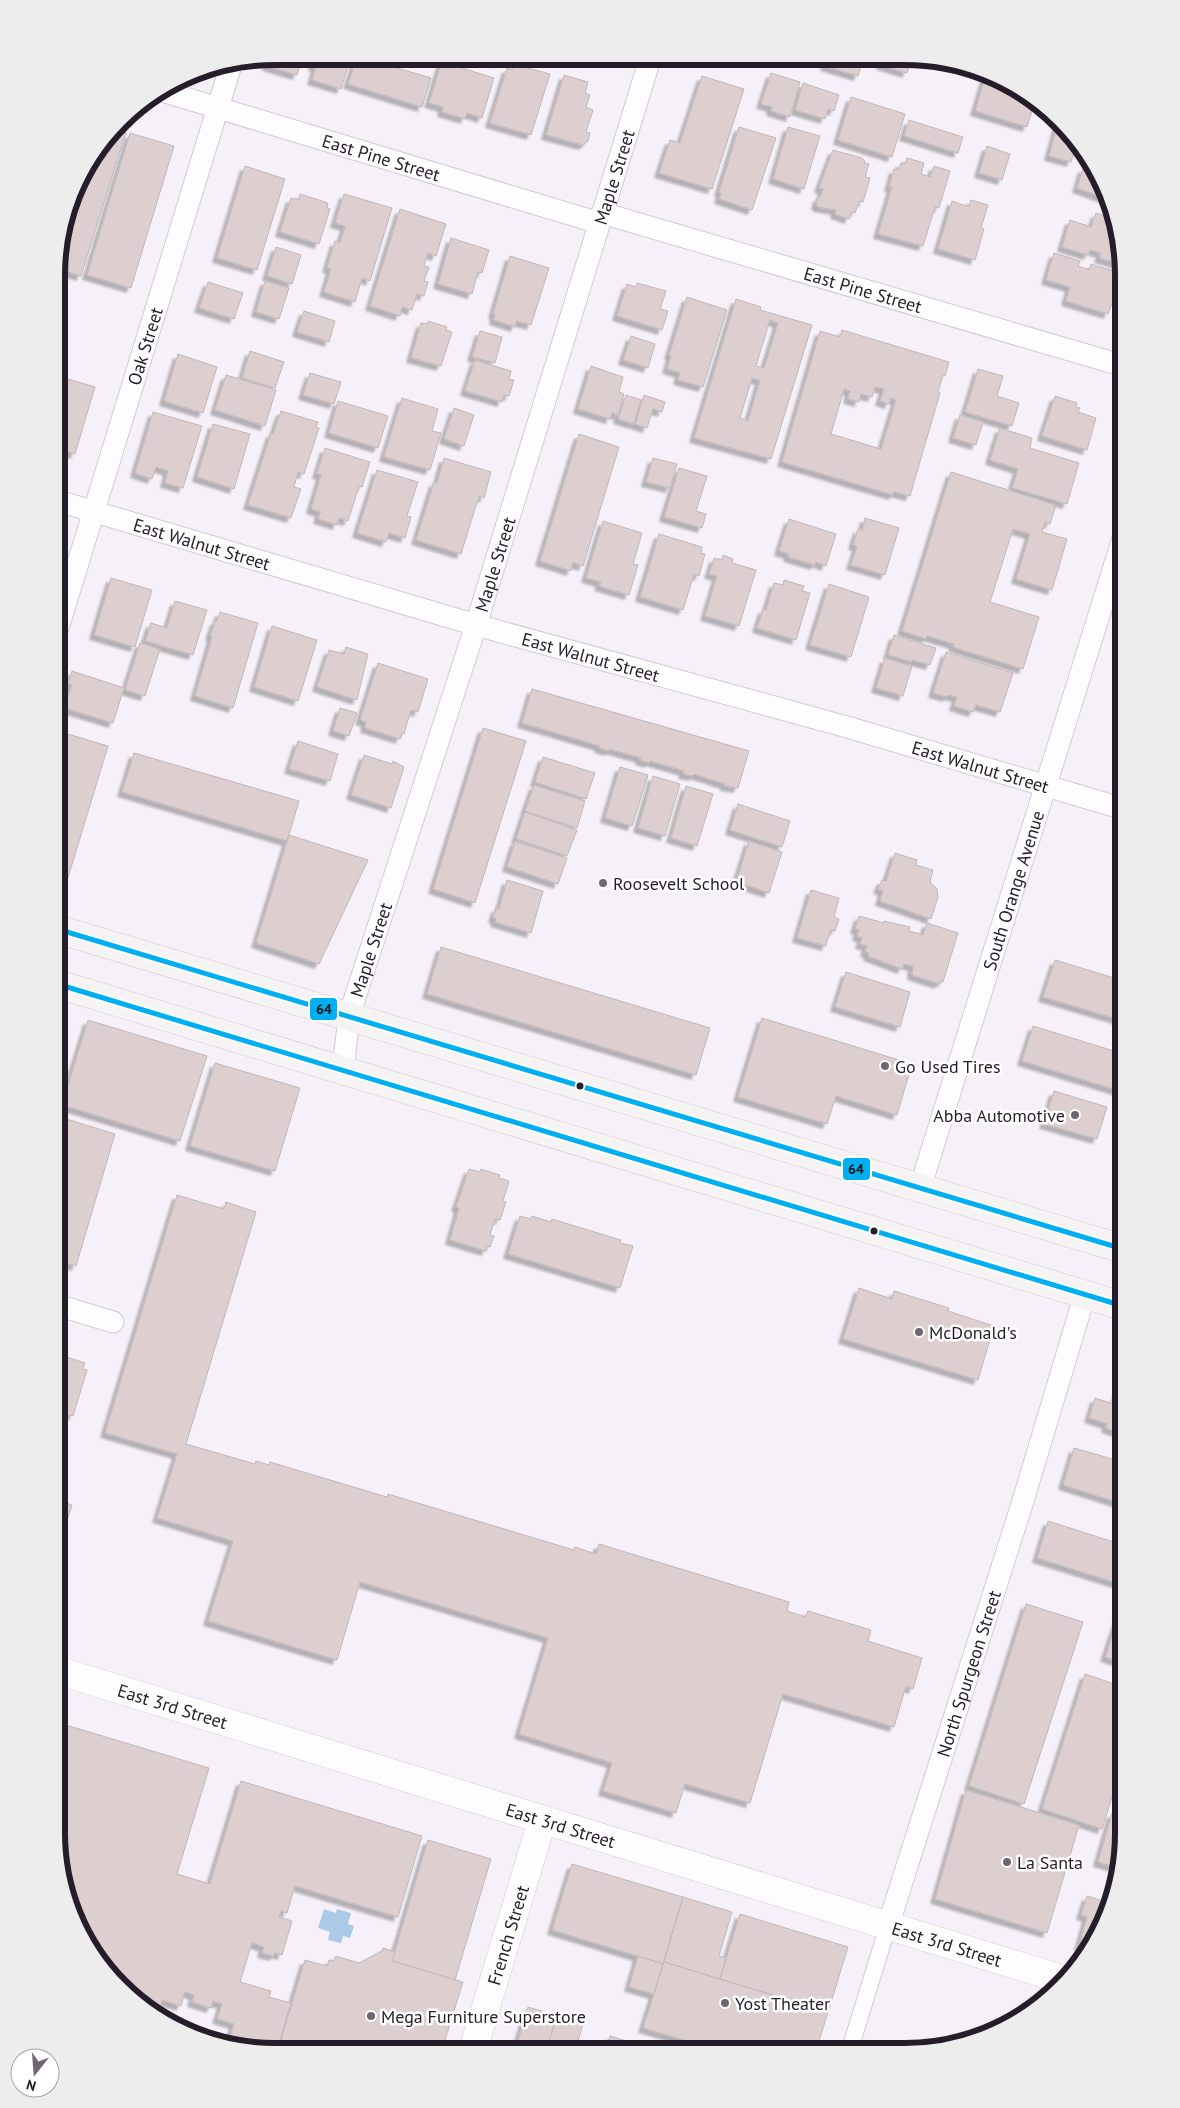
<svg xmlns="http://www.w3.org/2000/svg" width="1180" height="2108" font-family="'PT Sans',sans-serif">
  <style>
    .water { fill: #a9cbe7 }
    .building { fill: #ddcfcf; stroke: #c0b7b8; fill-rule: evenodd; filter: url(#shadow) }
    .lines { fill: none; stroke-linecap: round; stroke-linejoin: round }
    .pedestrian-casing { stroke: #d1cbd3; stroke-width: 18 }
    .minor-casing { stroke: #d1cbd3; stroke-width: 23 }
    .tertiary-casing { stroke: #d1cbd3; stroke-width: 29 }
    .secondary-casing { stroke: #d1cbd3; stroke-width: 29 }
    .pedestrian { stroke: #fefdfe; stroke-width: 16 }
    .minor { stroke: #fefdfe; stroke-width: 21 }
    .tertiary { stroke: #fefdfe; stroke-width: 28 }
    .secondary { stroke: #f6f3f4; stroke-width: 28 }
    .bus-1-casing { stroke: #fff; stroke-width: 9 }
    .bus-1 { stroke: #00aff2; stroke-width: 5 }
    .poi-dot { fill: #6e6771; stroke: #fff; stroke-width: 2 }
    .bus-dot { fill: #251d29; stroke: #fff; stroke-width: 2 }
    .labels { text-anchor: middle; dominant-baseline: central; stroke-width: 5; stroke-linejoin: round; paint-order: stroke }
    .street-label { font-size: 18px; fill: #251d29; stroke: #fff }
    .poi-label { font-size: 18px; fill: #251d29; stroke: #fff; text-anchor: start }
    .rim { fill: none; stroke: #251d29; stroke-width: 6 }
    .line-badge { stroke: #fff; stroke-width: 2 }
    .pale-badge-label { font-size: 14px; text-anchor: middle; font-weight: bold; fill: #111 }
  </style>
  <defs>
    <filter id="shadow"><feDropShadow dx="-4.5" dy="4.5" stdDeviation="1" flood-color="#0004"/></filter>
  </defs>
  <rect width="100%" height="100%" fill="#f6f1f8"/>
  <path class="water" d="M324,1909L336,1913L337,1909L351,1913L348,1924L354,1926L350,1938L343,1936L341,1943L328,1940L330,1932L318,1928Z"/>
  <g class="building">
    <path d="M275,56H307L305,63L301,62L297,75L267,66L269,57Z"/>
    <path d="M315,56L351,57L341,89L312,80L316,67L313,66Z"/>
    <path d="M357,57H386L384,64L431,78L422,107L348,84Z"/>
    <path d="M443,57L463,63L462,68L494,78L482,118L467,113L465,119L442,112L443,107L429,103Z"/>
    <path d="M480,58H499L497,63Z"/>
    <path d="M827,60H863L858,76L825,66Z"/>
    <path d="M882,60H911L907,73L881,65Z"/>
    <path d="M514,64L550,74L531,135L490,123L507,68L512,70Z"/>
    <path d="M771,73L800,82L790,117L771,111L772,107L761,104Z"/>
    <path d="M986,74L1001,79L1035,101L1027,127L975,111Z"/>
    <path d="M564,75L588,82L585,93L590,95L586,107L593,110L586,132L590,133L588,141L583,145L546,135Z"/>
    <path d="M702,76L744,89L712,189L659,173L670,140L680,143Z"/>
    <path d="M803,83L839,95L834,111L828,109L825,119L795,110Z"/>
    <path d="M851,97L905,114L892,157L838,140Z"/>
    <path d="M909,120L963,137L958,153L904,136Z"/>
    <path d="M1058,123L1061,125L1077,143L1071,162L1049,156Z"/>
    <path d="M739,127L776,138L752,210L719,199L721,193L719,192Z"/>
    <path d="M788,127L820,136L804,189L773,179Z"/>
    <path d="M117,129L126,132L81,276L58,269V247L79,178Z"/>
    <path d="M130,133L174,146L131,288L87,275Z"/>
    <path d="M987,146L1010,154L1002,180L979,173Z"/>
    <path d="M833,150L862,158L865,161L864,163L869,164L865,177L870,178L863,202L859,201L855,213L851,212L849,219L835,214L836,210L818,207L816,204L818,198L821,196L823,189L819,188Z"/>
    <path d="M907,158L924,163L921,174L930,177L934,166L950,171L939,208L935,207L923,246L878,234L892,187H889L894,169L898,170L901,163L905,164Z"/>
    <path d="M245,166L285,179L257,270L217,258Z"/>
    <path d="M1083,168L1096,172L1110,200L1077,188Z"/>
    <path d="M300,194L328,203L327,208L330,209L319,244L280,232L291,198L299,200Z"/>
    <path d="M344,194L392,208L370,281L362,278L355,302L324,292L331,269L327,268L335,241L340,243L345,226L335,223Z"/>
    <path d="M971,200L988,205L981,228L984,229L975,260L938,249L952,201L969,207Z"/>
    <path d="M400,209L446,224L436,256L428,253L424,266L429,267L424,281L428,282L424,296L417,294L412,310L402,307L400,316L370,306Z"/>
    <path d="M1096,213L1114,219L1122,265L1099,258L1101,253L1090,250L1088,255L1062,247L1070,220L1091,227Z"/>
    <path d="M451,238L489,250L482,273L478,272L472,294L438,284Z"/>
    <path d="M276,247L301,255L292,284L267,276Z"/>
    <path d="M1054,253L1080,261L1078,266L1089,270L1091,264L1124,274L1117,298L1114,297L1108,314L1066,301L1070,287L1046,280Z"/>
    <path d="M510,256L549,268L531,325L517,321L515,327L494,320L495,314H493Z"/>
    <path d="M265,281L289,288L279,319L256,312Z"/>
    <path d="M208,282L243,293L234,319L199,308Z"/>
    <path d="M637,283L666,291L660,309L668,311L662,330L617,316L627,284L636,287Z"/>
    <path d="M687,297L727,310L703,387L678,380L680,373L667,369L671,356L669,355Z"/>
    <path d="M736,299L761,307L760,310L812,325L771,459L694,438ZM770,320L778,323L764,368L756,366ZM752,378L760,380L748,421L740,418Z"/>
    <path d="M304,311L335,321L329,342L297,332Z"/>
    <path d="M428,321L447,327L446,330L452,332L441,366L411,358L421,323L427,324Z"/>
    <path d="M842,330L949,362L945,376L943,375L938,392L940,393L910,496L894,492L893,495L782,462L820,331L840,337ZM875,387L884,389L880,401L889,404L891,398L896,400L881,449L831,434L844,389L850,391L848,399L859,402L861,394L872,397Z"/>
    <path d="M480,331L502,337L495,363L472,357Z"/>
    <path d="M631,336L655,344L648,368L623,360Z"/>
    <path d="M250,351L284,362L275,388L242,378Z"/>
    <path d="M178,354L217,367L203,413L164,401Z"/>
    <path d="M475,360L511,371L509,379L514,380L509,396L504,395L502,402L465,391Z"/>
    <path d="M591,366L623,377L619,392L624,394L618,415L612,413L610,419L578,409Z"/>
    <path d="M978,369L1003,376L997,396L1019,403L1012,426L965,412Z"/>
    <path d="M310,373L341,382L334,404L303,395Z"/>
    <path d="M226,375L276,390L265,426L215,410Z"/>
    <path d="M58,376L95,387L75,454L58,449Z"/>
    <path d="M626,395L641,400L634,424L618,419Z"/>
    <path d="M644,395L665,402L662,412L653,409L647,428L635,424Z"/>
    <path d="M1055,396L1077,403L1076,407L1080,408L1078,412L1096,418L1087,450L1042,436Z"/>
    <path d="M402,398L438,409L432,431L441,433L430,470L384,457Z"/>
    <path d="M338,401L388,416L378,448L329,433Z"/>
    <path d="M454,408L474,415L464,446L444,439Z"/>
    <path d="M281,411L318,422L316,427L319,428L304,474L298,472L294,487L301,489L291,518L248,505L271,433L273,434Z"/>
    <path d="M153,412L202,426L183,488L165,483L168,471L156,467L152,479L135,473Z"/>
    <path d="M960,415L983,422L976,445L953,438Z"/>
    <path d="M213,424L250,434L234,489L197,477Z"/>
    <path d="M1000,428L1032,438L1030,448L1079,463L1067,504L1012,488L1018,469L990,460Z"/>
    <path d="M579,434L619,447L583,566L573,563L571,571L540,561Z"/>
    <path d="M325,448L370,462L362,487L359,486L348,521L339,518L337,525L318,519L320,512L311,509L321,475L317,474Z"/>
    <path d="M444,458L491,472L484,498L479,496L461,554L416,540L434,482L437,483Z"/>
    <path d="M653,458L677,464L670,488L646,482Z"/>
    <path d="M679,468L707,476L696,511L706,514L702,528L664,517Z"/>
    <path d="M377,470L418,482L407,516L411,517L405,538L389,533L386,542L357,533Z"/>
    <path d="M951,472L1056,505L1050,524L1045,522L1042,532L1067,539L1052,590L1016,579L1030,534L1013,529L990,602L1039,617L1023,669L953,647L954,644L927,636L926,639L902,631Z"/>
    <path d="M865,518L899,528L885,575L851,565L857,546L853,545L858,529L862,530Z"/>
    <path d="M789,519L836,534L826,566L816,562L815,565L788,557L789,554L779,551Z"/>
    <path d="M603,521L642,533L633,564L638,565L629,595L599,586L601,582L586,578Z"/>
    <path d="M659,534L702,547L701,553L705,554L699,576L694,574L683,610L640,597Z"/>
    <path d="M723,555L733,559L732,563L756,570L739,626L705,616L717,576L709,574L714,558L722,560Z"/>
    <path d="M111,578L152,590L135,647L94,635Z"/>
    <path d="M784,580L804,586L802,591L810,593L796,640L757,628L763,609L766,610L774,583L783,585Z"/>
    <path d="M829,584L869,597L851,657L810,645Z"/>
    <path d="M175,601L207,610L193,655L145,641L151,623L167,628Z"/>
    <path d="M220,612L258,623L233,708L195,696L212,637L210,636L215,621H217Z"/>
    <path d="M272,626L317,640L298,701L254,687Z"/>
    <path d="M894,635L936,648L930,665L912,660V662L888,655Z"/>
    <path d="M140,643L160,649L145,696L125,690Z"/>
    <path d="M346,647L368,654L357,700L317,687L329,650L344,654Z"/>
    <path d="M946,652L1013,673L1000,712L976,705L973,712L954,706L957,697L948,695L947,697L933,693Z"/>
    <path d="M885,658L912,666L903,696L876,688Z"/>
    <path d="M378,663L428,679L418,712L411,710L404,734L402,733L400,739L365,728L366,722L360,720Z"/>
    <path d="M72,671L124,688L113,723L61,707L64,696L68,697L72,685L68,684Z"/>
    <path d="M532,689L749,751L738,788L725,786V784L694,774L693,776L683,774L684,771L650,761L649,763L640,760L641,758L609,749V751L599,748L600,746L522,723Z"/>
    <path d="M340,708L357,713L349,736L333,731Z"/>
    <path d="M483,728L526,741L475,903L433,889Z"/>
    <path d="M58,731L108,746L63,894L57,892Z"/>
    <path d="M298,741L338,754L330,781L289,769Z"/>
    <path d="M134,753L299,801L287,841L122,792Z"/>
    <path d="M364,755L392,764L393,761L404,767L391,808L351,795Z"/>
    <path d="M543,757L595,773L586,799L535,782Z"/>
    <path d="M620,767L648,775L632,826L605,818Z"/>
    <path d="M653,776L680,784L665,836L638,828Z"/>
    <path d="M534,785L585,801L577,828L525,811Z"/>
    <path d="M686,786L713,794L697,846L671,838Z"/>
    <path d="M738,804L790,821L782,847L730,830Z"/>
    <path d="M525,812L577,830L567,856L516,839Z"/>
    <path d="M289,835L368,860L319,964L256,943Z"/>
    <path d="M515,841L567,858L558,884L507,867Z"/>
    <path d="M749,841L782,852L769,893L736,882Z"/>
    <path d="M895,853L917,860L916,865L933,870L930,882L937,889L938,897L931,919L880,901L883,891L878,889L882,880L886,881Z"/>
    <path d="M507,880L543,891L531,933L495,922L496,919L493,918L496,908L499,909Z"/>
    <path d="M811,890L839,898L834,917L839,919L835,931L830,930L826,946L797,938Z"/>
    <path d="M859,916L884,923V921L910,927L909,931L923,935L927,923L958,933L943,982L940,981L939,984L912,975L913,966L904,964L902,969L868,956L869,953L865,952L867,946L860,944L862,938L857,936L859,930L855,929Z"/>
    <path d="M441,947L710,1028L696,1075L427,994Z"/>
    <path d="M1055,960L1124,981V1021L1043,997Z"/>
    <path d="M846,972L910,992L900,1027L835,1007Z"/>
    <path d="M762,1018L912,1064L897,1115L836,1096L827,1124L738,1097Z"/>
    <path d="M88,1020L207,1056L180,1141L62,1105Z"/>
    <path d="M1033,1026L1124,1054L1123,1092L1022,1061Z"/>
    <path d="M215,1063L300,1088L275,1171L190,1146Z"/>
    <path d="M1054,1091L1107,1107L1097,1139L1044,1124Z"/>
    <path d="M57,1116L115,1134L76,1266L57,1260Z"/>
    <path d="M469,1169L480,1172L481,1169L500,1175L499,1178L509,1181L503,1201L506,1202L500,1220L495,1219L490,1235L494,1236L490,1247L487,1246L486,1251L450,1240L459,1208L456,1207Z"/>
    <path d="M177,1195L224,1209L226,1202L256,1212L186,1444L255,1464L256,1461L269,1465L270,1462L387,1497L388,1494L574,1550L575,1547L596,1554L599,1544L789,1602L787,1611L806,1617L808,1611L871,1630L868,1641L922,1658L913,1689L906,1686L894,1727L783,1694L750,1803L685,1784L676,1813L603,1791L612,1763L519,1734L548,1638L360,1582L337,1660L208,1621L233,1541L157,1518L177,1454L105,1433Z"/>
    <path d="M520,1216L531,1219L532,1216L551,1222L552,1219L621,1240L620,1243L633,1246L620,1288L508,1254Z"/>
    <path d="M859,1288L892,1299L894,1291L949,1308L948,1311L994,1326L978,1380L843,1339Z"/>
    <path d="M61,1355L85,1363L83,1369L87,1370L73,1416L57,1412V1361L59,1362Z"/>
    <path d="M1122,1378L1123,1379V1434L1106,1428L1107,1424L1089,1418L1095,1398L1114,1404Z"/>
    <path d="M57,1417L66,1420L57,1451Z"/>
    <path d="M1074,1448L1123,1462V1504L1063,1485Z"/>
    <path d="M57,1500L72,1505L57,1553Z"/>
    <path d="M1048,1521L1123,1545V1585L1037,1558Z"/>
    <path d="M1026,1604L1083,1622L1024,1804L969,1786Z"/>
    <path d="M1121,1609L1123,1610V1663L1105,1657Z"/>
    <path d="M1085,1674L1123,1687V1763L1102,1829L1042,1809Z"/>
    <path d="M56,1722L209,1768L177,1874L210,1884L241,1781L422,1836L398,1917L295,1886L287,1913L281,1911L279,1917L292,1921L282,1955L275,1953L274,1956L262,1953L264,1947L252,1943L240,1982L271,1991L269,1997L291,2003L277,2050L230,2036L234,2024L217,2019L222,2004L213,2001L211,2008L192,2002L194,1995L185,1992L181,2006L162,2000L158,2016L142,2006L93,1955L68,1904L56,1833Z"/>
    <path d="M966,1790L1079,1825L1047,1933L935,1899Z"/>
    <path d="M1112,1813L1123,1817V1848L1118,1868L1098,1862Z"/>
    <path d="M428,1840L491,1859L455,1980L392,1961Z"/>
    <path d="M572,1864L683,1897L663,1964L552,1930Z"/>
    <path d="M1087,1896L1110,1903L1107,1916L1088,1949L1079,1946L1087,1917L1081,1915Z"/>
    <path d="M683,1897L732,1912L719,1956L726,1958L720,1979L664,1962Z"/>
    <path d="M740,1914L848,1947L828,2012L720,1979Z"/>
    <path d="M383,1948L395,1952L392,1961L463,1982L442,2050H278L305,1960L327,1966L329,1960L334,1961L336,1956L359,1963L382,1951Z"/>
    <path d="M638,1956L663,1964L654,1994L629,1987Z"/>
    <path d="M664,1962L828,2012L816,2051H721L643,2028Z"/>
    <path d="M528,2007L557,2016L546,2051H515Z"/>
    <path d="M557,2016L583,2024L575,2051H546Z"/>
    <path d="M610,2036L660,2051H605Z"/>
    <path d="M577,2044L598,2051H575Z"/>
  </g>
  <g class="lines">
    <defs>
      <path id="pedestrian" d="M849,2052L888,1926"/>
      <g id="minor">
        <path id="s1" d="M162,91L599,223"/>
        <path id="s2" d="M602,213L1124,366"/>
        <path id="s3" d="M58,501L476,625L847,727L1124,809"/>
        <path id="s4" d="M58,628L231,65"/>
        <path id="s5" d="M343,1071L349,1016L476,625L650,59"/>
        <path id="s6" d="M920,1188L1124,535"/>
        <path d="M57,1305L113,1322"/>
        <path id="s7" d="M888,1926L1023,1501L1085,1294"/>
      </g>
      <g id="tertiary">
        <path id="s8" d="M56,1670L1065,1980"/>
        <path id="s9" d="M473,2050L542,1821"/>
      </g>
      <g id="secondary">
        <path d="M57,929L1123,1249"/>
        <path d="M57,984L1123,1306"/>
      </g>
    </defs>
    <use href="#pedestrian" class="pedestrian-casing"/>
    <use href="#minor" class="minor-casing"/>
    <use href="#tertiary" class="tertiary-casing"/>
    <use href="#secondary" class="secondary-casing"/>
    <use href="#pedestrian" class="pedestrian"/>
    <use href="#minor" class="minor"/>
    <use href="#tertiary" class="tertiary"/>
    <use href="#secondary" class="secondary"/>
    <defs>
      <g id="bus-1">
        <path d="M57,929L1123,1249"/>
        <path d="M57,984L1123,1306"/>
      </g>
    </defs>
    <use href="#bus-1" class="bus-1-casing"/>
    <use href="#bus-1" class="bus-1"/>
  </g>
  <g class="poi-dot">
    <circle cx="603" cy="883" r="5"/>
    <circle cx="885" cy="1066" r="5"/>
    <circle cx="1075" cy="1115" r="5"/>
    <circle cx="919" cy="1332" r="5"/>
    <circle cx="1007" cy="1862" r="5"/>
    <circle cx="725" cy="2003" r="5"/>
    <circle cx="371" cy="2016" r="5"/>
  </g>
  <g class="bus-dot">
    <circle cx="580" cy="1086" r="4.5"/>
    <circle cx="874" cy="1231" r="4.5"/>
  </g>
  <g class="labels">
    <g class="street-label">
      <text stroke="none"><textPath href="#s1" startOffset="229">East Pine Street</textPath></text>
      <text stroke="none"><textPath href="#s5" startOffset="935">Maple Street</textPath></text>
      <text stroke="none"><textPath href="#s2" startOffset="272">East Pine Street</textPath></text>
      <text stroke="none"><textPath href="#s4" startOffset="295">Oak Street</textPath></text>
      <text stroke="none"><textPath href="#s3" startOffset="150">East Walnut Street</textPath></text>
      <text stroke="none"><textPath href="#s5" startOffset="530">Maple Street</textPath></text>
      <text stroke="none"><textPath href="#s3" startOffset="555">East Walnut Street</textPath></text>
      <text stroke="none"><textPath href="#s3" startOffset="960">East Walnut Street</textPath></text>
      <text stroke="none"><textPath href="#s6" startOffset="312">South Orange Avenue</textPath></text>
      <text stroke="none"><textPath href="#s5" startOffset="125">Maple Street</textPath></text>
      <text stroke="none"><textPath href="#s7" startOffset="265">North Spurgeon Street</textPath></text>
      <text stroke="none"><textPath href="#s8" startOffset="122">East 3rd Street</textPath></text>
      <text stroke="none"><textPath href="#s8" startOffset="528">East 3rd Street</textPath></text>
      <text stroke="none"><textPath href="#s9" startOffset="120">French Street</textPath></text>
      <text stroke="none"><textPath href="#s8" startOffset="932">East 3rd Street</textPath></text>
    </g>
    <g class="poi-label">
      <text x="613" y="883">Roosevelt School</text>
      <text x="895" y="1066">Go Used Tires</text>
      <text x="1065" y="1115" text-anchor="end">Abba Automotive</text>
      <text x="929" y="1332">McDonald's</text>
      <text x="1017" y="1862">La Santa</text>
      <text x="735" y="2003">Yost Theater</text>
      <text x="381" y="2016">Mega Furniture Superstore</text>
    </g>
  </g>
  <path d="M0 0H1180V2108H0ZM275 65H905A210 210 0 0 1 1115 275V1833A210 210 0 0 1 905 2043H275A210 210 0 0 1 65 1833V275A210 210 0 0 1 275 65Z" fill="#eeedee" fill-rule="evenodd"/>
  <path class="rim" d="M275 65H905A210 210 0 0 1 1115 275V1833A210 210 0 0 1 905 2043H275A210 210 0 0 1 65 1833V275A210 210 0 0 1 275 65Z"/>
  <g class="line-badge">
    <rect x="309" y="997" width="29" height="24" rx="5" fill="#00aff2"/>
    <rect x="842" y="1157" width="29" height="24" rx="5" fill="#00aff2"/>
  </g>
  <g class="pale-badge-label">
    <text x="324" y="1014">64</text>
    <text x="856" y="1174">64</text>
  </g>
  <g transform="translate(35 2073) rotate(197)"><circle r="24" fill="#ffffff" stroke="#a8a5a9"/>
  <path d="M0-4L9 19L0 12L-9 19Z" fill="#6e6771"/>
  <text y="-8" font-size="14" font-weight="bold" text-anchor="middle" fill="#251d29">N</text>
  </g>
</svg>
